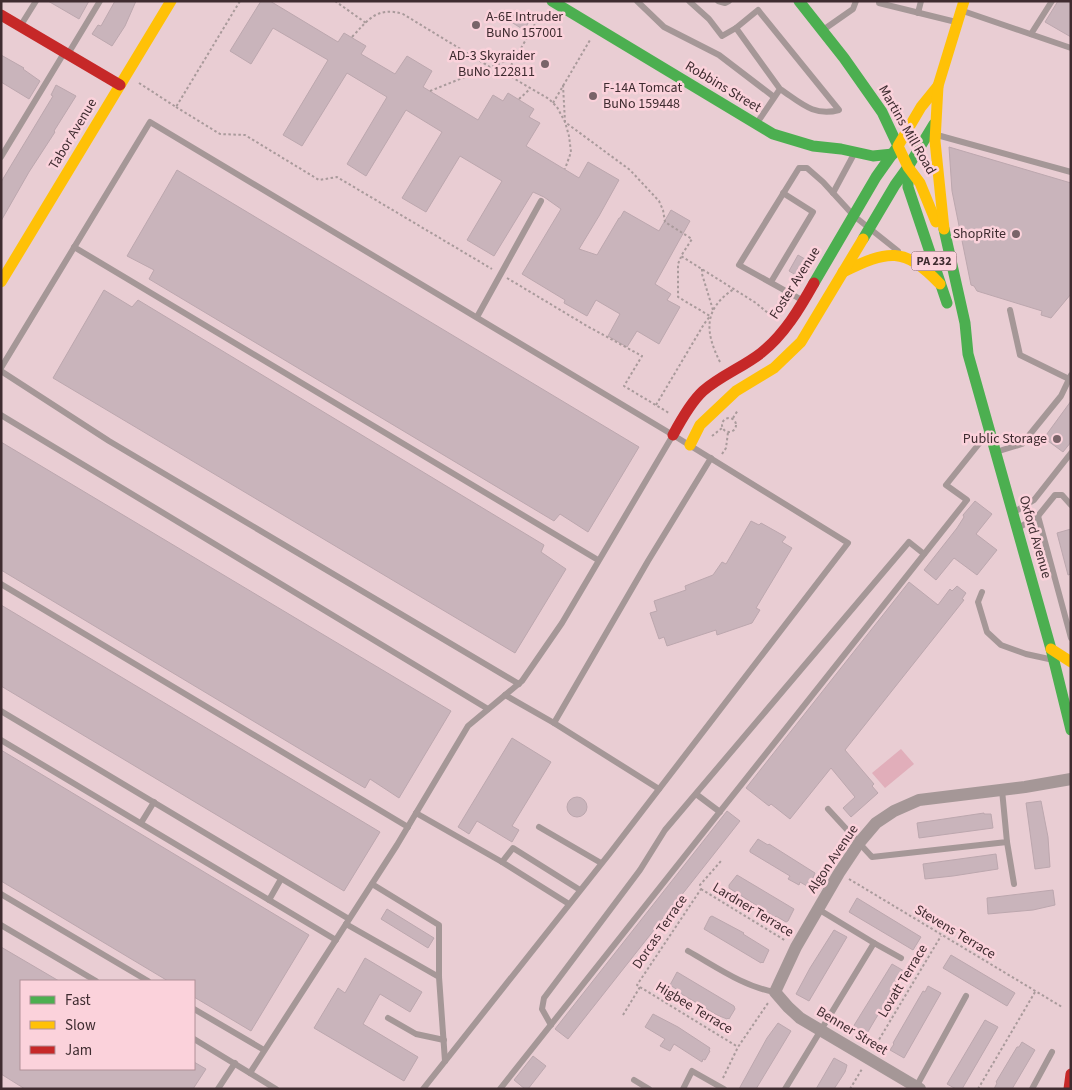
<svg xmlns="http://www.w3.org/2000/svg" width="1072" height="1090" font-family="'Source Sans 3',sans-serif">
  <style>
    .green { fill: #e1aeba }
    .building { fill: #c9b4bb; stroke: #bca7ae }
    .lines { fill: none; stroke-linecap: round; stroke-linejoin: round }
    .path { stroke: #a99a9b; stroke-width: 2; stroke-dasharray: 2.5 2.5; stroke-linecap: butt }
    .lane { stroke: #a59797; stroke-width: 6 }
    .street { stroke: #a59797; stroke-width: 12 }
    .fast { stroke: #4caf50; stroke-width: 11 }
    .slow { stroke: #ffc107; stroke-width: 11 }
    .jam { stroke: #c62828; stroke-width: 11 }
    .poi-dot { fill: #7a6469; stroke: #fbd2db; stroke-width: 2 }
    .labels { text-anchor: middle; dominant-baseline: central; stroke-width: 5; stroke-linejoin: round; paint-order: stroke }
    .shield { fill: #fbd2db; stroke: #775e63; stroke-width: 1 }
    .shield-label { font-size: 12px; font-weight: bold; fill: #3f2c30 }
    .poi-label { font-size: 14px; fill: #3f2c30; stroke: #fbd2db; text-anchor: end }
    .street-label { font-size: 14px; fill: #3f2c30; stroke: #fbd2db }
  </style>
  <rect width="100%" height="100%" fill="#e9cdd3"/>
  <path class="green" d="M901,749L914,764L885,788L872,773Z"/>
  <g class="building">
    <path d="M48,1H89L79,19Z"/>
    <path d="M115,1H136L125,26L112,46L92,34L98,25L101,26Z"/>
    <path d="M261,1H270L338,42L344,33L366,46L361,54L395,74L407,56L432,71L423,87L478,120L493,95L503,101L508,93L534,109L529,117L540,123L526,146L579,178L588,162L619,180L599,216L579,249L597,255L619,218H620L624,211L659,231L671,210L690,221L655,284L671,294L667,300L680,307L659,344L637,331L627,347L608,336L620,314L596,300L587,316L564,303L565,300L522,274L561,209L544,197L533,192L494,256L467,240L502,181L460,156L426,212L402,198L442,132L406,110L366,176L347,164L387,97L347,73L302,146L283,135L328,60L273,28L251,64L230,51Z"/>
    <path d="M1058,1H1071V37L1045,22Z"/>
    <path d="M515,10L530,20L524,30L508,20Z"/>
    <path d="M1,55L24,68L23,69L40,81L29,99L1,82Z"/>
    <path d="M56,85L76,96L54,131L55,132L29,172L1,221V182L53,96L51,95Z"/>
    <path d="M949,147L1071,183V294L1051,318L1041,315L1042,311L977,291L974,286L971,285L952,191Z"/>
    <path d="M177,170L639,447L588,532L560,514L554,521L149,279L154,270L127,256Z"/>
    <path d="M798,255L810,262L801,278L789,271Z"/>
    <path d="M104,290L132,307L138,300L544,545L541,552L566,569L515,653L53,378Z"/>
    <path d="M1071,401V442L1063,452L1044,438Z"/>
    <path d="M1,442L451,711L399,798L370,779L365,788L1,570Z"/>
    <path d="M975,501L992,514L976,534L997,550L977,575L954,558L936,580L924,570L957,528L964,517L963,515Z"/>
    <path d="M751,521L759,525L761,523L786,537L782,542L792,548L756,608L760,610L752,623L717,635L716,630L667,646L664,637L659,639L650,613L657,611L654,601L686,590L685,586L713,575L722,562L726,564Z"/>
    <path d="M1071,529V574L1068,575L1057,533Z"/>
    <path d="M909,582L938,605L950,589L952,591L957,586L966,593L962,599L964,600L845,750L874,784L872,786L878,793L851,817L843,808L855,797L831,768L790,819L771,804L769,806L746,788Z"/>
    <path d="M1,605L380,832L344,891L1,686Z"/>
    <path d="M512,738L551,762L512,826L519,830L512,842L477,821L469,834L458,827Z"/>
    <path d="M1,750L309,935L251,1031L194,997V981H168L1,881Z"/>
    <circle cx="577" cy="807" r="10"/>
    <path d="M1041,801L1048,837L1050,867L1035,869L1026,803Z"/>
    <path d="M727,811L740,821L568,1039L555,1029Z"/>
    <path d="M984,813V814H991L993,828L919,838L917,823Z"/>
    <path d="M758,839L768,845L769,844L815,873L810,885L807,886L800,882L799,885L788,879L790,876L750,852V850Z"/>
    <path d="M996,854L998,869L953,876L925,879L923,864Z"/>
    <path d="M737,875L794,909L788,921L786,922L776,916L775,917L729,888V885Z"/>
    <path d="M1053,890L1055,905L1033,910L988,914L987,898Z"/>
    <path d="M857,898L921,937L913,950L849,912Z"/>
    <path d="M387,909L434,938L428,948L381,919Z"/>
    <path d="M712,916L744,933L743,934L769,950L763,963L762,962L761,963L704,929L710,917Z"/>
    <path d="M834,930L847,937L809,1001L796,994L810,968Z"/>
    <path d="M1,947L59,981H21V1069H194V1062L206,1069L193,1089H25L1,1074Z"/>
    <path d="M951,955L1015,993L1007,1006L943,968Z"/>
    <path d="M365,958L422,992L410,1012L380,994L363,1024L418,1057L404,1081L314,1028L338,988L345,993Z"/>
    <path d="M892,964L904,971L866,1035L853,1027Z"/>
    <path d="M677,972L734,1006L735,1009L729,1019L728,1018L727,1019L717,1015L680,993L681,992L670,985Z"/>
    <path d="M928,986L941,993L904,1058L890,1050L894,1044L893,1043L923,991L925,992Z"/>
    <path d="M653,1014L678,1027L710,1048L709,1050L710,1051L705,1060L703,1059L702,1062L674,1044L670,1051L660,1046L665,1039L645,1027Z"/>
    <path d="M985,1020L998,1027L962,1089H956L947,1084Z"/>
    <path d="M778,1023L791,1031L756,1089H739L767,1038Z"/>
    <path d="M1022,1042L1035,1050L1012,1089H994L997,1083L996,1082L1017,1047H1019Z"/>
    <path d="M533,1056L546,1066L528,1089H525L514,1080Z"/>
    <path d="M834,1058L847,1065L845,1072L834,1089H816Z"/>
  </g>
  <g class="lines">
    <g class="path">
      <path d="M335,1L366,23"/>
      <path d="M352,37C368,20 377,6 403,14L490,67L499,64L517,54"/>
      <path d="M506,74L542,12"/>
      <path d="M139,83L176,107L240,1"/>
      <path d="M563,85L565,122L630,170L659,201L663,210L665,222L692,239L681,256L756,303L775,319"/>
      <path d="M430,91L470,75L490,74L508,75L549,99L557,107L565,122L569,136L571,152L565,169"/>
      <path d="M519,99L530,89"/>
      <path d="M553,103L590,40"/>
      <path d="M176,107L220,134L245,135L319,180L337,177L492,269"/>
      <path d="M702,269V274L713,310"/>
      <path d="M507,278L587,326L642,356L624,386L669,413"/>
      <path d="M720,362C705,332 703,309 734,289"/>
      <path d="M656,405L704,324L710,316L678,297V264L681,257"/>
      <circle cx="729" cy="425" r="7"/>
      <path d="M733,418L738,410"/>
      <path d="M712,436L722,428"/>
      <path d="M722,454L726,448L728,432"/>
      <path d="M849,879L1062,1007"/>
      <path d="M701,889L786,941"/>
      <path d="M640,987L738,1047"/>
      <path d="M623,1015L640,987L637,985L701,889L700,885L721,861"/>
      <path d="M874,1048L941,936"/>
      <path d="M723,1078L738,1047L768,1003"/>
      <path d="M850,1089L862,1069"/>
      <path d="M978,1089L1035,992"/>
    </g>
    <g class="lane">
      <path d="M637,1L664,27L719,55L774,97"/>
      <path d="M689,1L709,19L722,36L736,28"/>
      <path d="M718,1L725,3L729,1"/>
      <path d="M879,1V3L956,22"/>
      <path d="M963,11L1071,48"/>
      <path d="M918,13L921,1"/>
      <path d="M21,25L36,1"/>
      <path d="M823,30L853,9L856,1"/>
      <path d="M1031,34L1052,1"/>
      <path d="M68,54L100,1"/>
      <path d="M757,123L780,89C800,102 813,117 839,110L758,10L736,28L780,89"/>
      <path d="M937,135L1071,172"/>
      <path d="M1,157L64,53"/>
      <path d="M833,193L854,154"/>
      <path d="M74,247L598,560"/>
      <path d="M771,282L813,212L783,193"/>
      <path d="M802,300L739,265L799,168H807L823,182L854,216L898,251"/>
      <path d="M1010,310L1020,355L1069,379"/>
      <path d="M477,317L541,201"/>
      <path d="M1,368L150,122L673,435L848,543L610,853L423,1089"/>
      <path d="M1,371L109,441L519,684"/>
      <path d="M1,415L488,709"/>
      <path d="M999,451L1022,444L1061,396L1071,375"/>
      <path d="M1016,511L1034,500L1071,453"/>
      <path d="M1038,516L1055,495H1062L1071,505"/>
      <path d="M1020,527L1038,516L1071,638"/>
      <path d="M1,584L408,827"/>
      <path d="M982,592L978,602L987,632L1001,645L1026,654L1049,659"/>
      <path d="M505,695L554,723L659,789"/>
      <path d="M1,711L349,919"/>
      <path d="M554,723L648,561L711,458"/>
      <path d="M1,740L336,940"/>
      <path d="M696,794L720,812"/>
      <path d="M828,809L872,857L1007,842L1002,790"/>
      <path d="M416,813L502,862L513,848L580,890"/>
      <path d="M141,823L154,802"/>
      <path d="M539,827L601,863"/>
      <path d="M1007,842L1014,884"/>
      <path d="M502,862L569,904"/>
      <path d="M372,884L439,925V977L445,1061"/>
      <path d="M1,894L148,981"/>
      <path d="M269,900L281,879"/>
      <path d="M346,924L439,977"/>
      <path d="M1,925L96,981"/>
      <path d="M874,943L901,958"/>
      <path d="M688,951C715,966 744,987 775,992"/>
      <path d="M194,1009L264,1050"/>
      <path d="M388,1018L416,1034L444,1040"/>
      <path d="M551,1025L542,1009L544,998L640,870L665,830L909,542L924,554"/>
      <path d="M194,1039L276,1089"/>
      <path d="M250,1073L397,845L468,726L522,681L562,623L673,435"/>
      <path d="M634,1080L649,1089"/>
      <path d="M218,1089L235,1063"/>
      <path d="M500,1089L967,500L946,485L986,435"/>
      <path d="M683,1089L692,1071L724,1089"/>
      <path d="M785,1089L874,943L818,909"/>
      <path d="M915,1089L966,996"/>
      <path d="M1032,1089L1052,1052"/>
    </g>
    <path class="street" d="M920,1089L800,1018L788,1007L775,992L796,947L839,873L859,843L876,823L894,811L919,800L1025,787L1071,779"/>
    <g class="fast">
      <path d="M552,1L773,134L813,146L841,149L873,156L893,154"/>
      <path d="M799,1L844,58L882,112L898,146L876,177L814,283"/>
      <path d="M934,124L908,167V187L947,303"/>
      <path d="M944,229L965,323L968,354L1051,649L1071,730"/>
      <path d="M863,239L895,185L908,167"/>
    </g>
    <g class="slow">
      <path d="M936,222L920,183L908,167L898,146L921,107L938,86"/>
      <path d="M944,229L935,141L938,86L964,1"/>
      <path d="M843,272C888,250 904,246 940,284"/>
      <path d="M1,282L171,1"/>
      <path d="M690,445L700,425L736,391L774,368L801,342L863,239"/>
      <path d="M1051,649L1071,662"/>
    </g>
    <g class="jam">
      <path d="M1,15L120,85"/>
      <path d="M673,435C681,420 691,402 703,391C720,376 743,367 761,353C784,335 800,308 814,283"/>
      <path d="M1069,1089L1071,1074"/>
    </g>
  </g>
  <g class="poi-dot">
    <circle cx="476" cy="25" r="5"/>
    <circle cx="545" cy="64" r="5"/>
    <circle cx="593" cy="96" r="5"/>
    <circle cx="1016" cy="234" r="5"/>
    <circle cx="1057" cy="439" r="5"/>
  </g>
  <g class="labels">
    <rect class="shield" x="911.5" y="251.5" width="45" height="19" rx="4"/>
    <g class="shield-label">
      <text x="934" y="261">PA 232</text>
    </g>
    <g class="poi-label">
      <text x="486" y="17" text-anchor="start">A-6E Intruder<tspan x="486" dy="16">BuNo 157001</tspan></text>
      <text x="535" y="56">AD-3 Skyraider<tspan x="535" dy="16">BuNo 122811</tspan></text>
      <text x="603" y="88" text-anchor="start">F-14A Tomcat<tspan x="603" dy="16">BuNo 159448</tspan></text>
      <text x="1006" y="234">ShopRite</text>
      <text x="1047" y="439">Public Storage</text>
    </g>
    <g class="street-label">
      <text transform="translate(723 87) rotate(31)">Robbins Street</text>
      <text transform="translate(907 130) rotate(60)">Martins Mill Road</text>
      <text transform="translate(73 134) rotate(-59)">Tabor Avenue</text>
      <text transform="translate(795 283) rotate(-58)">Foster Avenue</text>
      <text transform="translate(1035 537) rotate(74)">Oxford Avenue</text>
      <text transform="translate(833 859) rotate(-56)">Algon Avenue</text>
      <text transform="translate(753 910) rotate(31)">Lardner Terrace</text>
      <text transform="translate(660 932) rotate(-56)">Dorcas Terrace</text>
      <text transform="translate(955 932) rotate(31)">Stevens Terrace</text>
      <text transform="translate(903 981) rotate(-59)">Lovatt Terrace</text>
      <text transform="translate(694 1008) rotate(31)">Higbee Terrace</text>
      <text transform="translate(852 1031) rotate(31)">Benner Street</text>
    </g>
  </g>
  <rect width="1072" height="1090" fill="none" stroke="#3f2c30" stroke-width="5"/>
  <rect x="20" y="980" width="175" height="90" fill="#fbd2db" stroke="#b09097"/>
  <rect x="30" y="996" width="25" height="8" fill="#4caf50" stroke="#b09097"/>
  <text x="65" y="1005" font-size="15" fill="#3f2c30">Fast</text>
  <rect x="30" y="1021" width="25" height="8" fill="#ffc107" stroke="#b09097"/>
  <text x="65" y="1030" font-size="15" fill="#3f2c30">Slow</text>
  <rect x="30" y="1046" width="25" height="8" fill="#c62828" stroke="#b09097"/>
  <text x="65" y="1055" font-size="15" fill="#3f2c30">Jam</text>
</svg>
